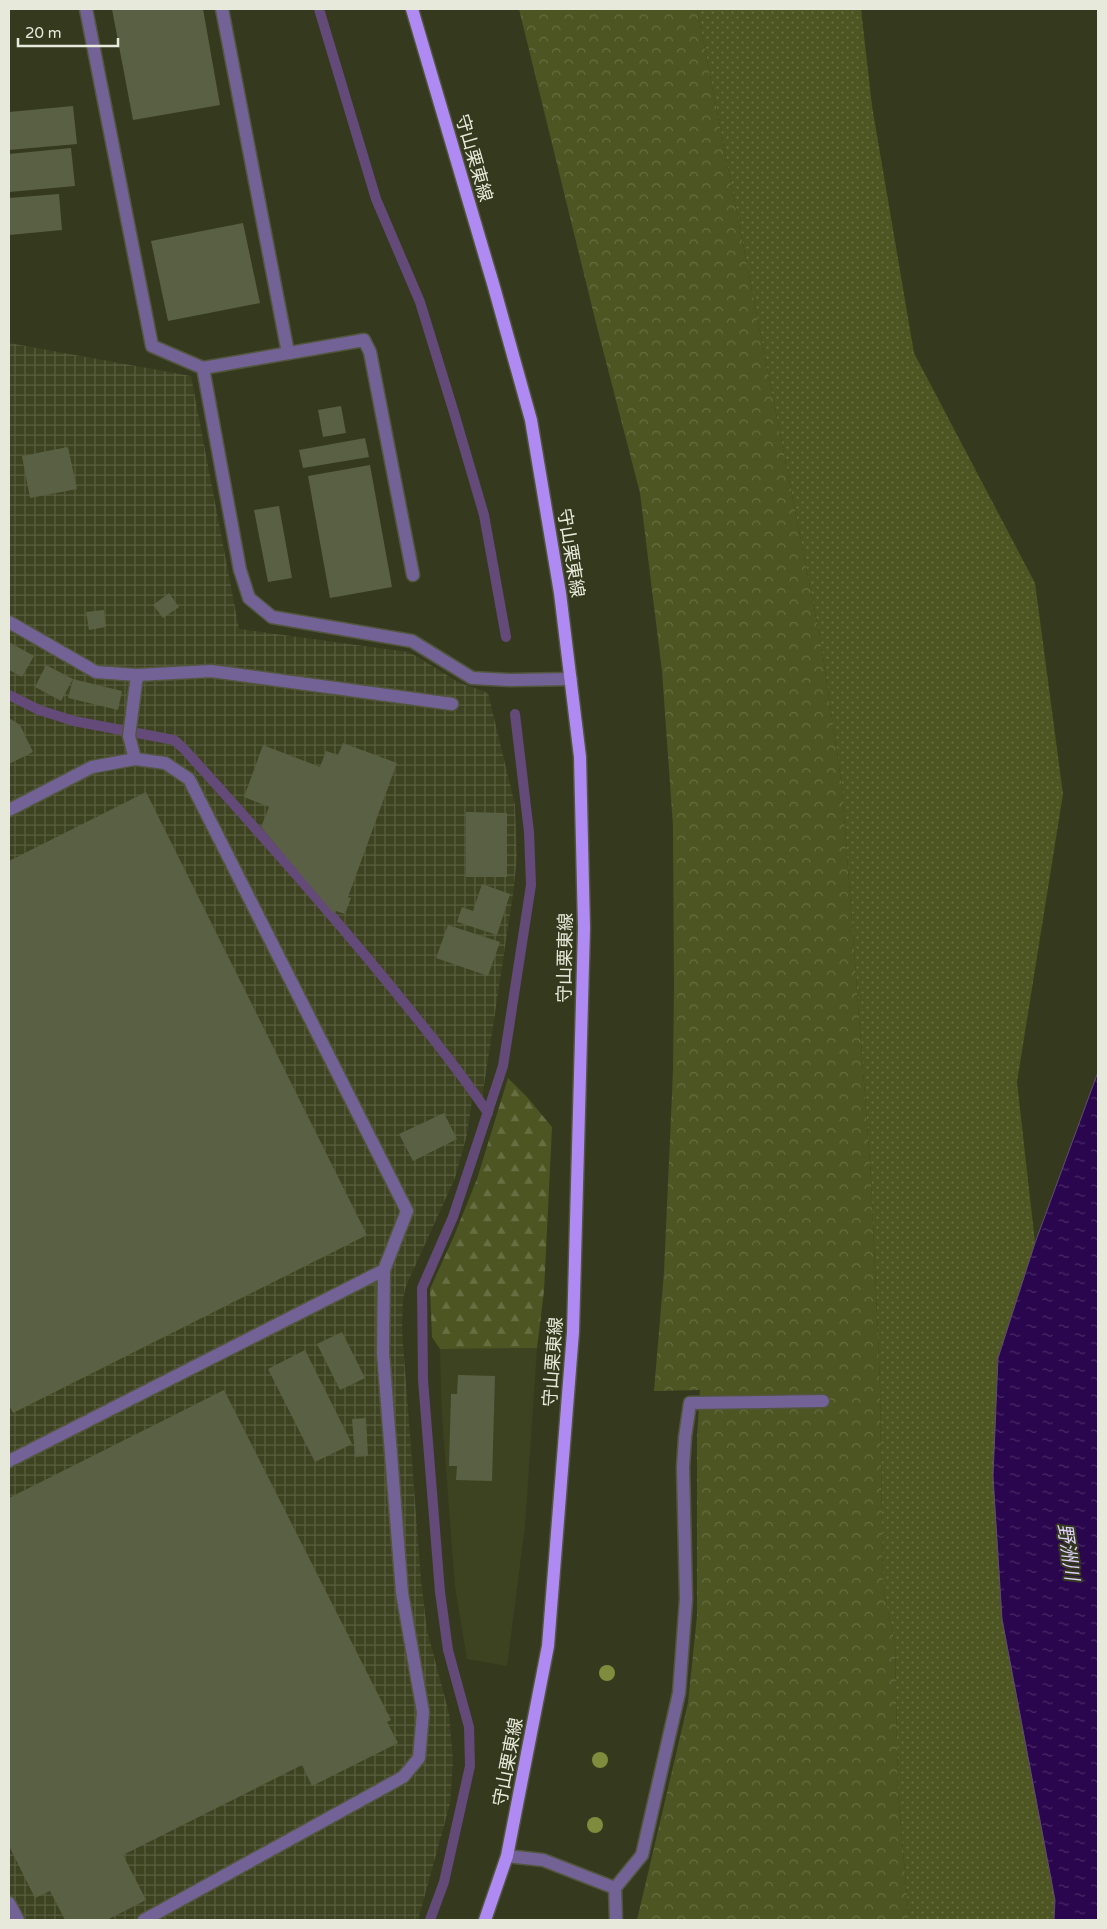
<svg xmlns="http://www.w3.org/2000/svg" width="1107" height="1929" font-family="'Varela Round','Noto Sans JP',sans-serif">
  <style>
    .built { fill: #3d4320 }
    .industrial { fill: url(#industrial-grid) }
    .grass { fill: url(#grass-dots) }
    .forest { fill: url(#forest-firs) }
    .park { fill: url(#park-crowns) }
    .water { fill: url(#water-ripples); stroke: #634a78 }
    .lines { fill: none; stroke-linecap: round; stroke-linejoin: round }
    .stream { stroke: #634a78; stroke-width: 10 }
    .building { fill: #5a6043 }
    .lane-casing { stroke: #51563d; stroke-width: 15 }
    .primary-casing { stroke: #51563d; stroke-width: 15 }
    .lane { stroke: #736295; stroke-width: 12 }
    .primary { stroke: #af8af2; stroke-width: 12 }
    .tree { fill: #7f8c3d }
    .labels { text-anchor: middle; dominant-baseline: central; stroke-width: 4; stroke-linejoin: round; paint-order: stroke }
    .street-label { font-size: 18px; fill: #e7eada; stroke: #353a1f }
    .water-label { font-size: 19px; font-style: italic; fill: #ddd0fb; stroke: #353a1f }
  </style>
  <defs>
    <pattern id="industrial-grid" width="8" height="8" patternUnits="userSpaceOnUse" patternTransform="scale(1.25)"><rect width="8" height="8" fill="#3d4320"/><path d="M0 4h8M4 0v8" fill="none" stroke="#595e40"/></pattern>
    <pattern id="grass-dots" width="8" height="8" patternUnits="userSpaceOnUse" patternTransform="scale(1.25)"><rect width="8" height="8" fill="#4d5522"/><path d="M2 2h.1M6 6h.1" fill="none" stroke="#676e42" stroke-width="1.8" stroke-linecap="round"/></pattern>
    <pattern id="forest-firs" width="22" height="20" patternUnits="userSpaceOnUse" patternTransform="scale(1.25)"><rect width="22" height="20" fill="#4d5522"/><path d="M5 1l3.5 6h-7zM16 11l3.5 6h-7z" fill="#676e42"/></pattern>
    <pattern id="park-crowns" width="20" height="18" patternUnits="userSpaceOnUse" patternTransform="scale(1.25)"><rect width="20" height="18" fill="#4d5522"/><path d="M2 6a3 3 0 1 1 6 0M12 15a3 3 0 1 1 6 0" fill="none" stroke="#676e42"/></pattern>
    <pattern id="water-ripples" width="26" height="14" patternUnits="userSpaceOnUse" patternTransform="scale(1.25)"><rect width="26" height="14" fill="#2a064e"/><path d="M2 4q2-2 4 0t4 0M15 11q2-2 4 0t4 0" fill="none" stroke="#492a67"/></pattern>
  </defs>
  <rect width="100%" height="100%" fill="#353a1f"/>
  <path class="built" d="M537,1348L525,1526L507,1666L467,1659L455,1587L442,1416L440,1349Z"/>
  <path class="industrial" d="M9,343L191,376L239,629L408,652L418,657L458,682L488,693L515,805L517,858L513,894L482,1099H472L467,1135L455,1178L406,1286L403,1299L402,1330L421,1580L427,1630L449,1713L453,1761L450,1804L418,1920H9Z"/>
  <path class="grass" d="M697,9H861L872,106L914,353L1035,583L1063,794L1017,1082L1035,1243L998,1358L993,1476L1002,1619L1055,1900L1054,1920H909L898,1792L895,1642L883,1589L880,1384L871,1177L842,787L821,643Z"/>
  <path class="forest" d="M508,1078L527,1097L552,1127L544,1291L537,1348L440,1349L432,1337L430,1289L454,1236L477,1179Z"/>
  <path class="park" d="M519,9H697L821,643L842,787L871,1177L880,1384L883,1589L895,1642L898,1792L909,1920H637L688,1703L697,1616V1438L700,1390L654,1391L664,1272L673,1072L674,987L673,826L662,671L640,493L596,323Z"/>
  <path class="water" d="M1098,1072V1920H1054L1055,1900L1002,1619L993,1476L998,1358L1035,1243Z"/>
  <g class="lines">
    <g class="stream">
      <path d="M319,9L376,199L420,302L455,416L484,515L506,637"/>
      <path d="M9,695L39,710L74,721L174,740L184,749C252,824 319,899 384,978C420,1022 456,1066 488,1113"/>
      <path d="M430,1920L444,1882L470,1766L469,1727L448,1650L440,1592L423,1380L422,1288L453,1217L503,1066L531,885L529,832L515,714"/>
    </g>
  </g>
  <g class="building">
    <path d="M112,9H203L220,105L133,120Z"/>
    <path d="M73,106L77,144L9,150V112Z"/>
    <path d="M71,148L75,186L9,192V154Z"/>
    <path d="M59,194L62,230L9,235V198Z"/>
    <path d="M243,223L260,303L168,321L151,241Z"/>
    <path d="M341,406L346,433L323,437L318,410Z"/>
    <path d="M365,438L369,457L303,468L299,450Z"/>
    <path d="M68,447L77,489L30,498L22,456Z"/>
    <path d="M370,465L392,587L330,598L308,476Z"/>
    <path d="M279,506L292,578L268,582L254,510Z"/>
    <path d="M169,593L179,607L163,618L153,605Z"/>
    <path d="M104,610L106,627L89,630L86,612Z"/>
    <path d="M9,642L34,656L22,677L9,670Z"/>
    <path d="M46,665L73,679L61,701L35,687Z"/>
    <path d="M73,679L122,691L118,710L68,698Z"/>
    <path d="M9,718L20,725L33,752L9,764Z"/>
    <path d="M343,743L397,763L348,897L351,898L345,914L336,911L334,914L261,827L269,807L244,797L263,745L320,767L326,751L338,755Z"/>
    <path d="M146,792L367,1235L13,1413L9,1405V861Z"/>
    <path d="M466,812L507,813V877H466Z"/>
    <path d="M482,884L510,894L497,935L457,922L462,907L473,911Z"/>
    <path d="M448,925L500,942L488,976L436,958Z"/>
    <path d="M444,1113L457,1139L413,1161L399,1134Z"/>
    <path d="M342,1332L365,1378L340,1390L317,1344Z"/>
    <path d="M305,1350L352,1444L315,1462L268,1369Z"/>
    <path d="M458,1375L495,1376L492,1481L456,1480L457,1466H449L451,1394H457Z"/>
    <path d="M224,1390L391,1720L387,1722L398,1743L312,1786L302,1765L123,1855L146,1900L107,1920H65L50,1891L35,1898L9,1846V1498Z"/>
    <path d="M366,1418L368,1456L355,1457L352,1419Z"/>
  </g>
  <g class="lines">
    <defs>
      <g id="lane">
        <path d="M86,9L152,346L203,368"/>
        <path d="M222,9L288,353"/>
        <path d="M413,575L370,352L364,340L203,368L240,570L249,598L272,617L412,641L472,678L510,680L571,679"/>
        <path d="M9,622L96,672L137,675"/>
        <path d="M135,759L129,736L137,675L211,671L452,704"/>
        <path d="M9,810L92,767L135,759L165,763L189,779L407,1211L384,1270L9,1461"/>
        <path d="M507,1856L543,1860L615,1888L616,1920"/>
        <path d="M615,1888L642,1855L679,1693L686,1599L683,1467L685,1437L690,1403L823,1401"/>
        <path d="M9,1903L18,1920"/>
        <path d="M144,1920L403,1777L419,1758L423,1712L402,1593L383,1353L384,1270"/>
      </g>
      <path id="primary" d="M412,9L494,287L531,420L560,593L580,757L584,928L573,1332L548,1646L507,1856L485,1920"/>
    </defs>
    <use href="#lane" class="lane-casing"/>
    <use href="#primary" class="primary-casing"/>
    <use href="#lane" class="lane"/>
    <use href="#primary" class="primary"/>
  </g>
  <g class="tree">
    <circle cx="607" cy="1673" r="8"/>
    <circle cx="600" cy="1760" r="8"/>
    <circle cx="595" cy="1825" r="8"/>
  </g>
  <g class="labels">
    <g class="street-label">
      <text transform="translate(474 158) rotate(74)">守山栗東線</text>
      <text transform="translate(571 553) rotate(81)">守山栗東線</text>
      <text transform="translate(565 958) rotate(-89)">守山栗東線</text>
      <text transform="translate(553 1362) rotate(-86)">守山栗東線</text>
      <text transform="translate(508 1762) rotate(-79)">守山栗東線</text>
    </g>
    <g class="water-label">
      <text transform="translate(1068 1552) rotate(82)">野洲川</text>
    </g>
  </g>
  <rect width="1107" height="1929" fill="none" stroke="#e7eada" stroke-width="20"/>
  <path d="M18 38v8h100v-8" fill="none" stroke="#e7eada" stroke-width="2.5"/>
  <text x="25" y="38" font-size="15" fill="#e7eada" stroke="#353a1f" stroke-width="4" paint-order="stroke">20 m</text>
</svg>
